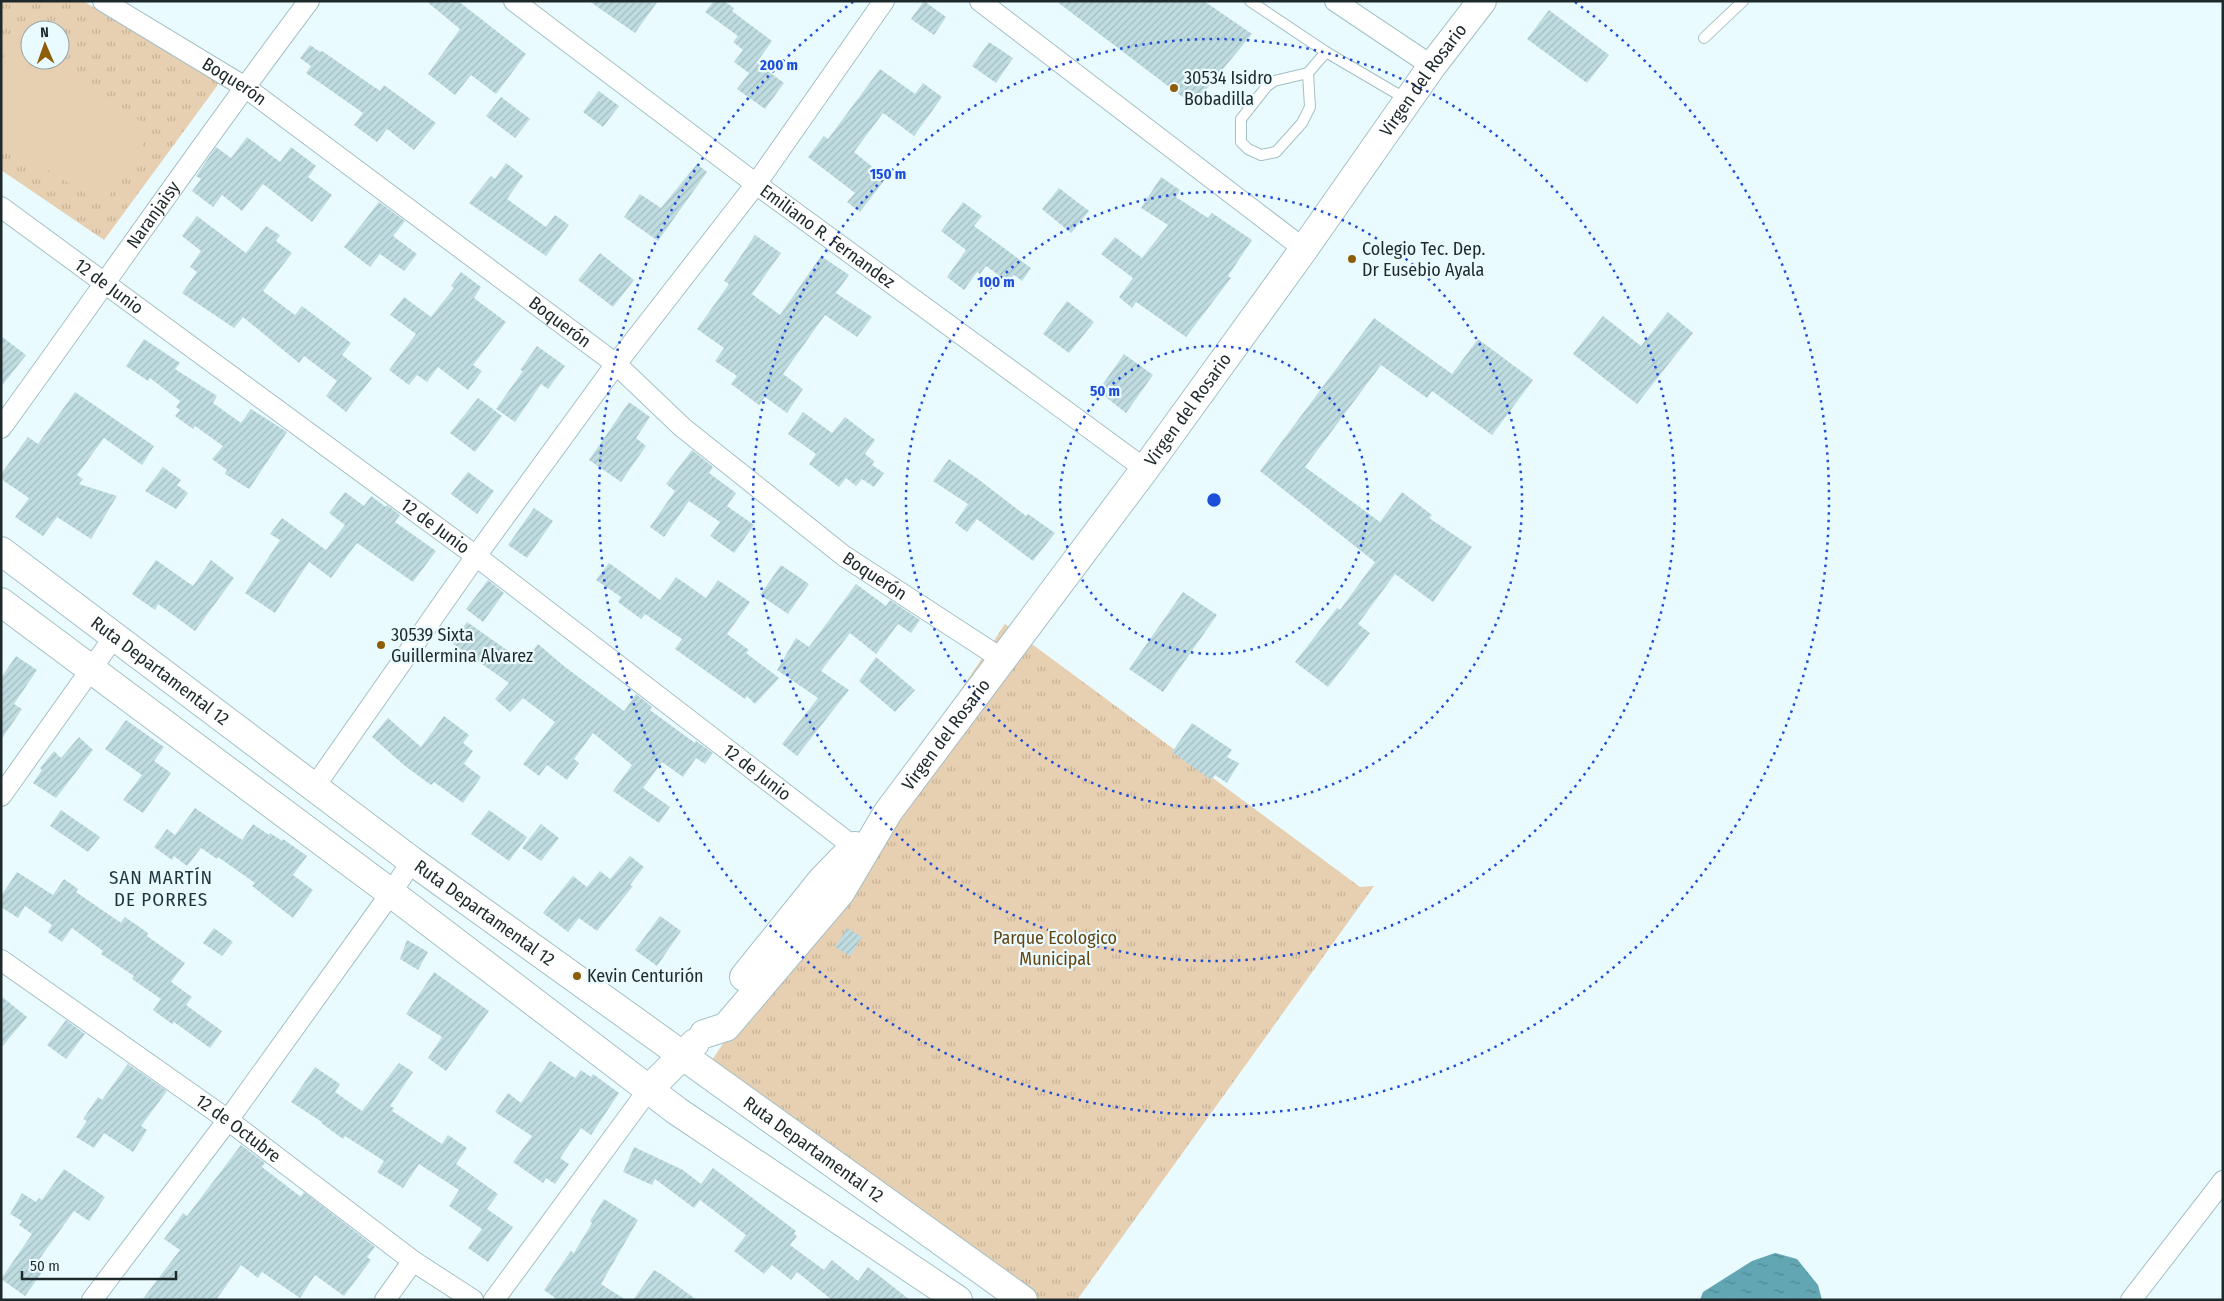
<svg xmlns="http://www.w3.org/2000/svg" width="2224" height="1301" font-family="'Fira Sans Condensed',sans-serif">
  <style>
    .grass { fill: url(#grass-tufts); fill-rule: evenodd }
    .pitch { fill: #e7cfb1 }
    .water { fill: url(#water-ripples) }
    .building { fill: url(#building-hatch) }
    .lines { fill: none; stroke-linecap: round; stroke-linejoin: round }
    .lane-casing { stroke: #a4c0c6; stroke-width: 12 }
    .street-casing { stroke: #a4c0c6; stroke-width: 22 }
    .secondary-casing { stroke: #a4c0c6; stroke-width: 30 }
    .lane { stroke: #fff; stroke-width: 10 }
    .street { stroke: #fff; stroke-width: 20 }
    .secondary { stroke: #fff; stroke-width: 28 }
    .ring { fill: none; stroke: #1d4ed8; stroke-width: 2.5; stroke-dasharray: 2.5 5 }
    .poi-dot { fill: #8e5d08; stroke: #eafbff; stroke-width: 2 }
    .labels { text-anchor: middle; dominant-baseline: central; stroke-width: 4.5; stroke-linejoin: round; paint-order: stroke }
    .poi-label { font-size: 18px; fill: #1e292b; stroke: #eafbff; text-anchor: start }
    .street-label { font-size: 18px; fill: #1e292b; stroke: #eafbff }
    .park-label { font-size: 18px; fill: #66440f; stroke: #eafbff }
    .neighbourhood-label { font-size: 19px; letter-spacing: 1px; fill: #1d363a; stroke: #eafbff }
    .centre { fill: #1d4ed8; stroke: #eafbff; stroke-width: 2.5 }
    .ring-label { font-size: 15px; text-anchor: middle; font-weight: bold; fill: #1d4ed8; stroke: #eafbff; stroke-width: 4.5; stroke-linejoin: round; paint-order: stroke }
  </style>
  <defs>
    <pattern id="grass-tufts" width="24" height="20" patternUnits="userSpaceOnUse" patternTransform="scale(1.25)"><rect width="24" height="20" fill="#e7cfb1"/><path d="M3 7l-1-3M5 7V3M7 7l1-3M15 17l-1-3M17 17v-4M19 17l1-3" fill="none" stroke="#c6b298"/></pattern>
    <pattern id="water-ripples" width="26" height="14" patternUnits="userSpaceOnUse" patternTransform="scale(1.25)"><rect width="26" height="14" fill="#62a6b3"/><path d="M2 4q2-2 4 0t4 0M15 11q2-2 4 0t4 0" fill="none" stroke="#508792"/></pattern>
    <pattern id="building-hatch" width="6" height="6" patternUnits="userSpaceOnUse" patternTransform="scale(1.25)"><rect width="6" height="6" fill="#bfdce1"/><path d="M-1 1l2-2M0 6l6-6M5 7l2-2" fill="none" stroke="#a4bdc1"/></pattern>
  </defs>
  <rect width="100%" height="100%" fill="#eafbff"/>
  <g class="grass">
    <path d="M1,1H83L220,82L104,240L1,170ZM30,30H60V60H30Z"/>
    <path d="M1005,624L1360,887L1374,886L1077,1300H1023L704,1072Z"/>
  </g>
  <path class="pitch" d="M15,40L30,50V60H46L153,129L103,205L1,140V61Z"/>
  <path class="water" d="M1775,1253L1797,1259L1818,1285L1822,1300H1700L1703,1292L1752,1261Z"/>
  <g class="building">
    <path d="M426,1H458L526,54L496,94L471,75L455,95L428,74L460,29Z"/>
    <path d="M589,1H658L635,33Z"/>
    <path d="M714,1H724L734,8L732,11L772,41L749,73L734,62L743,50L733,42L738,36L705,12Z"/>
    <path d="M924,1L946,17L934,35L911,19Z"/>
    <path d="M1056,1H1204L1252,34L1193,105Z"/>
    <path d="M1549,10L1609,55L1587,83L1527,39Z"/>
    <path d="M989,42L1013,58L996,83L972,66Z"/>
    <path d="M310,45L320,52L322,51L380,91L384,85L436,123L414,150L387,129L377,142L354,125L363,113L306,73L311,66L300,58Z"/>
    <path d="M757,63L784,83L765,109L737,89Z"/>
    <path d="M880,69L915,94L923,83L942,97L914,136L883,113L854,152L886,178L860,212L847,202L855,193L808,157L824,136L828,139Z"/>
    <path d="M599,91L619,106L603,127L583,112Z"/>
    <path d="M501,97L530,119L515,138L486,116Z"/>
    <path d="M247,137L280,162L291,147L316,166L308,177L332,195L312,222L263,184L242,211L222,195L213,207L192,191L201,179L196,176L216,147L231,158Z"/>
    <path d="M506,163L523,176L507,199L546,227L555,215L569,225L546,256L469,203L491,176L495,179Z"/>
    <path d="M697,164L707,172L658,241L624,217L640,194L661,208Z"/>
    <path d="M1161,177L1180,190L1176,197L1208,218L1212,213L1252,240L1228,276L1231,278L1186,337L1136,302L1132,308L1119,297L1133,278L1101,254L1115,237L1142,258L1168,225L1141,208Z"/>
    <path d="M1059,188L1089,211L1071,233L1042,209Z"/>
    <path d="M379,202L405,221L393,236L417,254L404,271L380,254L370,267L344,247Z"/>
    <path d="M963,202L982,216L974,226L1031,268L1022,281L1014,275L1008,282L986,266L980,274L977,272L964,290L947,277L966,250L941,231Z"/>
    <path d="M197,216L246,253L266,226L280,235L276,241L292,253L263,291L295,315L302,306L351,343L342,355L372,378L346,412L326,396L337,381L304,356L299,363L243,317L234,328L182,293L197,272L190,267L201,251L182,236Z"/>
    <path d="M755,235L781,253L752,294L780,315L821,256L849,275L836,293L872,317L857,337L825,315L783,374L803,389L787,413L765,397L759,405L731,384L737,376L715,361L724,348L697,329L729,284L724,281Z"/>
    <path d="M600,253L634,280L613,307L578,280Z"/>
    <path d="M461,272L481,287L474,298L506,322L473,365L482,371L468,390L438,367L427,382L417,375L409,385L389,370L416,334L390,315L404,297L431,317L454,288L451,286Z"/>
    <path d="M1067,301L1094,322L1069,353L1043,334Z"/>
    <path d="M1668,312L1693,333L1637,404L1573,354L1603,316L1641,346Z"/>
    <path d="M1374,318L1452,374L1478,339L1533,380L1492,435L1432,391L1427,398L1381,365L1305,467L1380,522L1402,492L1432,515L1429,518L1472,547L1433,602L1395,574L1358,624L1370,633L1328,687L1295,662L1337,608L1340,610L1375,562L1260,471Z"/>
    <path d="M1,336L26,355L1,387Z"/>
    <path d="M144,339L180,363L175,369L217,396L213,403L241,423L251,409L287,432L249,489L225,474L227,470L212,459L223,446L195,426L193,429L175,416L180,410L176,407L180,401L150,378L148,381L126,366Z"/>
    <path d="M537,346L565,366L548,389L541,384L515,422L496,409L523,371L520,370Z"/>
    <path d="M1124,354L1153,375L1126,413L1098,391Z"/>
    <path d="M75,392L154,446L142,465L104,438L77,475L83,479L79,484L117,496L91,539L57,517L43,536L15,517L29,498L1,479V474L28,437L38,444Z"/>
    <path d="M478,398L502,416L475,452L450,433Z"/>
    <path d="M629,402L650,417L636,438L646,446L621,482L589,460Z"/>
    <path d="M803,412L832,433L845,417L875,440L865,454L874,461L872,465L884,473L874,487L862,479L856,486L846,478L839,487L809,464L816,454L788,434Z"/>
    <path d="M692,450L713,467L709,473L736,493L727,506L754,525L734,553L710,536L720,522L689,501L664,537L650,527L675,491L666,484Z"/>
    <path d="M949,459L978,479L1026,516L1028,514L1055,533L1033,561L977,519L967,532L955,523L968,504L933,481Z"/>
    <path d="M163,467L181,480L177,485L188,493L176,509L145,491Z"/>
    <path d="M468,472L494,491L477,514L451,494Z"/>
    <path d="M345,492L364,506L371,496L386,507L387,505L400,515L395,522L436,551L413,582L357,543L331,578L309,562L275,613L245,593L280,540L270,534L282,518L326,550L345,525L329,513Z"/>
    <path d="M534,508L553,521L527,558L508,545Z"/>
    <path d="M156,560L193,586L211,560L234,578L195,631L158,604L155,610L132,594Z"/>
    <path d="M609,563L660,600L676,577L706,598L718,580L750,602L727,634L749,650L746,653L779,678L755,704L747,696L745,699L675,649L682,639L645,614L641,619L618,602L621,597L596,580Z"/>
    <path d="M781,565L809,584L788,614L760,595Z"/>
    <path d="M488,580L504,593L483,622L466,609Z"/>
    <path d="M856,584L886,606L890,600L920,620L911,633L898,624L876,654L850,633L821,671L849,690L797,756L782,744L818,698L777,670L796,638L809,647Z"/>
    <path d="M1183,592L1217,615L1163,692L1129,669Z"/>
    <path d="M467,622L524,662L538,644L565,667L624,711L636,694L652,707L650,710L695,743L696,741L713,753L705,764L696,758L683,777L662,762L643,788L670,807L659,823L613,791L632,765L593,733L574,759L579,763L567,780L547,765L539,776L523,764L555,722L523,698L510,712L495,699L509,683L452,643Z"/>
    <path d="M16,656L37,670L14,704L22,709L1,740V678Z"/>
    <path d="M876,657L915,690L895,712L859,681Z"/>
    <path d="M444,716L469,735L463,743L473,751L464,764L481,777L463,803L434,782L431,785L405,766L372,737L388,718L421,747Z"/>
    <path d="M126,720L164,747L154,761L171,773L143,813L123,800L142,775L105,749Z"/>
    <path d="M1192,723L1232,750L1227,757L1239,763L1227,783L1215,775L1211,780L1172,752Z"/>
    <path d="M79,737L93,750L56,798L33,783L42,770L40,768L54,751L61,758Z"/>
    <path d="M195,808L242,840L253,824L269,835L270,833L282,841L283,839L307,856L293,875L313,890L293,918L252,886L255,883L218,857L217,859L201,848L187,866L174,856L172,860L154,847L167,829L175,835Z"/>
    <path d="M61,810L100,837L88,852L50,826Z"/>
    <path d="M489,810L527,837L509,861L471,834Z"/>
    <path d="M541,824L559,838L541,861L522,848Z"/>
    <path d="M630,856L644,867L630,885L633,886L597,931L579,918L568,932L543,913L573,876L587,887L600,871L610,879Z"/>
    <path d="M17,872L53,895L64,879L78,889L76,892L121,923L125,917L148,933L147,936L185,963L171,982L192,997L186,1005L222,1031L210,1048L174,1022L172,1024L153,1010L161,999L132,979L134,976L101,954L103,951L72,928L62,942L48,932L52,925L25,906L18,918L1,907V896Z"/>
    <path d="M660,916L681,931L657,966L635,950Z"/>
    <path d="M214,928L233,942L222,956L203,943Z"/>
    <path d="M847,928L862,937L850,956L835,947Z"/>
    <path d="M407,940L428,952L418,970L400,959Z"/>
    <path d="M434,972L489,1011L446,1071L428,1058L442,1037L406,1014Z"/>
    <path d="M1,996L27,1017L1,1048Z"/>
    <path d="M66,1020L85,1034L66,1059L47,1045Z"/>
    <path d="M550,1061L575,1078L581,1070L591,1077L593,1074L619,1093L591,1135L581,1128L560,1158L569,1164L555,1184L546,1178L543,1183L513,1162L532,1136L495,1112L508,1093L521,1103Z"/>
    <path d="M399,1063L413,1072L390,1106L394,1108L392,1111L442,1144L448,1135L467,1148L456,1164L498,1194L487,1209L513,1227L488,1262L468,1248L482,1229L449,1206L459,1190L419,1164L403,1188L377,1172L384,1161L345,1136L343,1139L321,1123L322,1122L291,1102L315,1067L340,1084L335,1092L362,1111Z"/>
    <path d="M128,1064L167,1091L141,1126L147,1130L133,1152L104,1133L94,1148L76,1137L87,1121L83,1119L98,1097L102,1100Z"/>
    <path d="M241,1145L265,1163L262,1167L301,1197L304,1192L375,1247L367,1257L371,1260L344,1296L315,1275L300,1298L262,1272L258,1278L241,1265L216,1300H142L180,1250L164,1239L183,1213L187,1216Z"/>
    <path d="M634,1147L683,1170L701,1184L713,1168L796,1231L794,1234L797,1236L790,1245L824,1270L832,1260L858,1281L868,1267L910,1300H832L797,1272L791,1280L772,1265L764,1274L734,1251L746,1235L700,1200L694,1208L655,1179L652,1185L623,1172Z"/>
    <path d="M64,1169L105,1197L89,1221L74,1211L35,1265L43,1271L25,1296L1,1279L32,1234L19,1225L22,1221L10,1214L22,1193L36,1202L39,1198L42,1200Z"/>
    <path d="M604,1199L638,1220L601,1284L626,1300H558L544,1290L571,1251L574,1253L592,1223L590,1221Z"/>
    <path d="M654,1270L661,1274L697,1300H633Z"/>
  </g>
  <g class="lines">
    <defs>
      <g id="lane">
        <path d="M1250,1L1326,52L1406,99"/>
        <path d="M1704,38L1743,1"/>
        <path d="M1308,73L1310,107L1302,123L1276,152L1261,155L1248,149L1241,142V119L1267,86L1274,81L1308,73L1326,52"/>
      </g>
      <g id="street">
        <path id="s1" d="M103,1L245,87L616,364L682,427L844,556L1002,659"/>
        <path id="s2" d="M514,1L756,184L1145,469"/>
        <path d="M980,1L1304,249"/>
        <path d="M1335,1L1432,66"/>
        <path id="s3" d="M1,207L476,556L863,854"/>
        <path id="s4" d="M1,428C104,286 203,141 309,1"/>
        <path d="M315,786L476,556L616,364L756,184L884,1"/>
        <path d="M1,796L114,637"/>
        <path id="s5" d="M1,960L228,1120L413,1261L473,1300"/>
        <path d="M92,1300L228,1120L391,893L412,861"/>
        <path d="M385,1300L413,1261"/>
        <path d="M494,1300L649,1089"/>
        <path d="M2131,1300L2223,1181"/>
      </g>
      <g id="secondary">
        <path id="s6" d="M1,551L412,861L1023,1300"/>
        <path d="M1,602L391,893L677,1111L958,1300"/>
        <path d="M744,977L822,880L855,846"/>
        <path id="s7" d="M704,1034L726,1027L840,893L888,812L1145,469L1304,249L1432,66L1482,1"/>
        <path d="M649,1089L695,1043"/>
      </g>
    </defs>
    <use href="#lane" class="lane-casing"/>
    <use href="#street" class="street-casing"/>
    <use href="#secondary" class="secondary-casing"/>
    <use href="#lane" class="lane"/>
    <use href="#street" class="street"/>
    <use href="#secondary" class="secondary"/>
  </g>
  <g class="ring">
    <circle cx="1214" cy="500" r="154"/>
    <circle cx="1214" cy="500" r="308"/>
    <circle cx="1214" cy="500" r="461"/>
    <path d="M1575 2A615 615 0 1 1 853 2"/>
  </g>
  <g class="poi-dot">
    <circle cx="1174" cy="88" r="5"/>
    <circle cx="1352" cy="259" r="5"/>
    <circle cx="381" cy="645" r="5"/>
    <circle cx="577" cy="976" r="5"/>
  </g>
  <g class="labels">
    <g class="poi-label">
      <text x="1184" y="78">30534 Isidro<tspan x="1184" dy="21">Bobadilla</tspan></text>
      <text x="1362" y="249">Colegio Tec. Dep.<tspan x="1362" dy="21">Dr Eusebio Ayala</tspan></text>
      <text x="391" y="635">30539 Sixta<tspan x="391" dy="21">Guillermina Alvarez</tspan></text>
      <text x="587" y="976">Kevin Centurión</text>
    </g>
    <g class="street-label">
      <text stroke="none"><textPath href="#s7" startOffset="1200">Virgen del Rosario</textPath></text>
      <text stroke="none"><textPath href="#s1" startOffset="154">Boquerón</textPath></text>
      <text stroke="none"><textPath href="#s4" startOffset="262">Naranjaisy</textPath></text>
      <text stroke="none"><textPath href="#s2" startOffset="392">Emiliano R. Fernandez</textPath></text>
      <text stroke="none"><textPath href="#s3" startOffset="134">12 de Junio</textPath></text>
      <text stroke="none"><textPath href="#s1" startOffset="559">Boquerón</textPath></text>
      <text stroke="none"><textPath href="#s7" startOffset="795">Virgen del Rosario</textPath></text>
      <text stroke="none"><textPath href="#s3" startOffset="539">12 de Junio</textPath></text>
      <text stroke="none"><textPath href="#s1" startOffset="964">Boquerón</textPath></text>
      <text stroke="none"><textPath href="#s6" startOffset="199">Ruta Departamental 12</textPath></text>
      <text stroke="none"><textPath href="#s7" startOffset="390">Virgen del Rosario</textPath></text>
      <text stroke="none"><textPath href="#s3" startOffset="944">12 de Junio</textPath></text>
      <text stroke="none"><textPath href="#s6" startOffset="604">Ruta Departamental 12</textPath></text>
      <text stroke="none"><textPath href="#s5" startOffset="291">12 de Octubre</textPath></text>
      <text stroke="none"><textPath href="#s6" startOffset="1009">Ruta Departamental 12</textPath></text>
    </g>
    <g class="park-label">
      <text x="1055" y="938">Parque Ecologico<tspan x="1055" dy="21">Municipal</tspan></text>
    </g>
    <g class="neighbourhood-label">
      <text x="161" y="877">SAN MARTÍN<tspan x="161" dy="22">DE PORRES</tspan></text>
    </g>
  </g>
  <circle cx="1214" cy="500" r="8" class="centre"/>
  <g class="ring-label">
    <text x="779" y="70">200 m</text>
    <text x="888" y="179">150 m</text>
    <text x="996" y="287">100 m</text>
    <text x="1105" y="396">50 m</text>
  </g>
  <rect width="2224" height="1301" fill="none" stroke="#1e292b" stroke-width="5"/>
  <g transform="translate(45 45) rotate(358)"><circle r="24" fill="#eafbff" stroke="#98a7aa"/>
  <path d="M0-4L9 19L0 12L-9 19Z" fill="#8e5d08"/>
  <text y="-8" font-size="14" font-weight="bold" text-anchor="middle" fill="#1e292b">N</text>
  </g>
  <path d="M22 1271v8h154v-8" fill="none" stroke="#1e292b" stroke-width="2.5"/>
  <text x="30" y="1271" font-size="15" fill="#1e292b" stroke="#eafbff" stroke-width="4" paint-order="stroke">50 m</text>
</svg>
